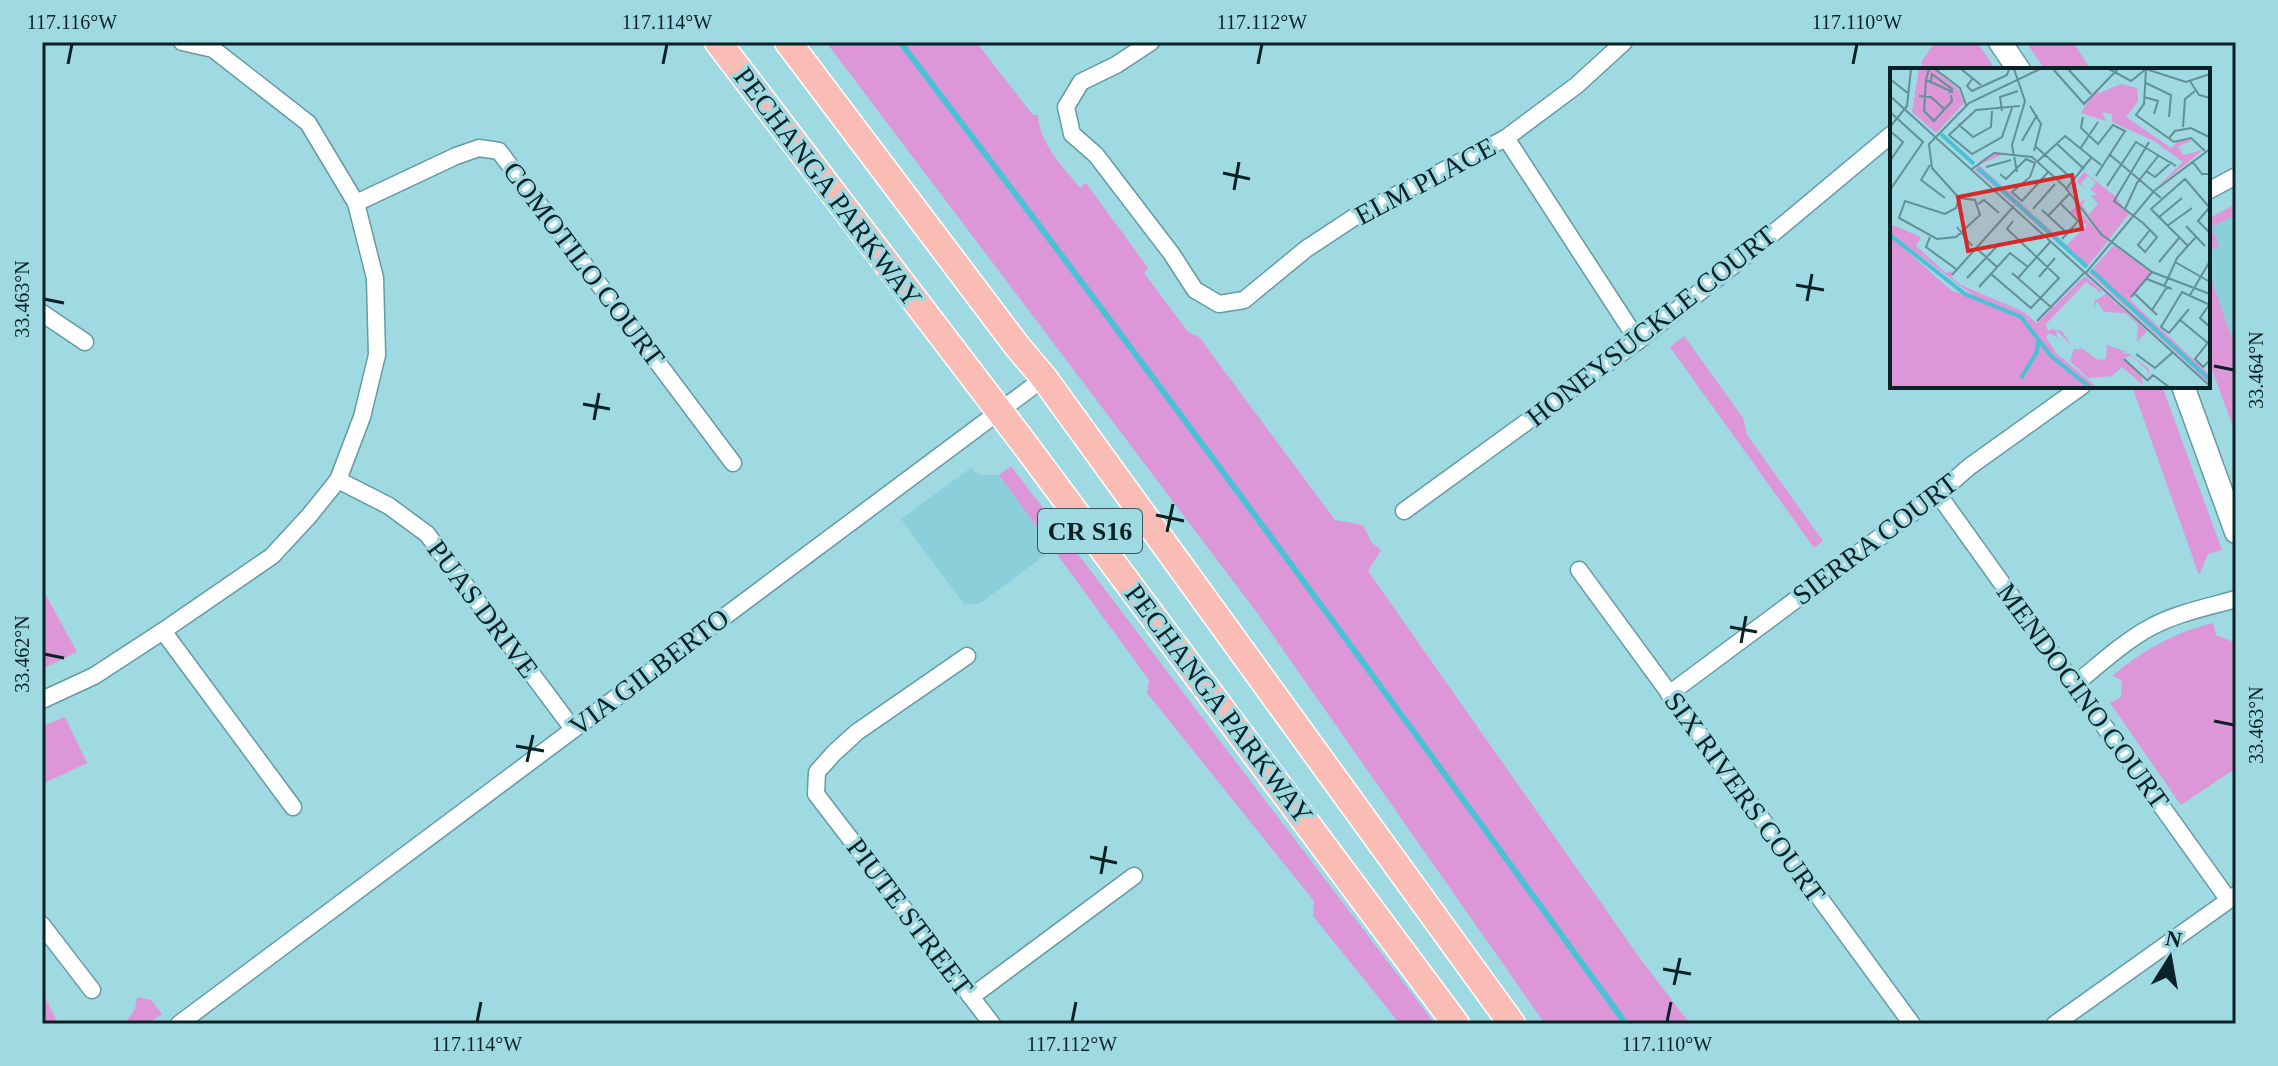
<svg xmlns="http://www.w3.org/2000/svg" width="2278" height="1066" font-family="'Times New Roman',serif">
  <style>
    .built { fill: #8acfda }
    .green { fill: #dd96d8 }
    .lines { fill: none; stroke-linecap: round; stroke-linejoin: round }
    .stream { stroke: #48c2d4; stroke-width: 6 }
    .minor-casing { stroke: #639ba4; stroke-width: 19 }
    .tertiary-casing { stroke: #639ba4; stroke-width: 25 }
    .primary-casing { stroke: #fff; stroke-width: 29 }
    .minor { stroke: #fff; stroke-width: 16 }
    .tertiary { stroke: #fff; stroke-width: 22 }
    .primary { stroke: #fabdb5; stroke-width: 26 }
    .ticks { fill: none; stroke: #0a2225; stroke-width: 3 }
    .labels { text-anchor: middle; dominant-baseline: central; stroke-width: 7; stroke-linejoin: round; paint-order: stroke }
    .shield { fill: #9fd9e2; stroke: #37595e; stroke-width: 2 }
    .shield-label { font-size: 26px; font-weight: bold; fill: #0a2225 }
    .street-label { font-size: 28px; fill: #0a2225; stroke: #9fd9e2 }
    .inset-river { fill: none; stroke: #48c2d4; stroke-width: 4 }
    .inset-road { fill: none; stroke: #639096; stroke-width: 2 }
    .view { fill: #d62828; fill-opacity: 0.15; stroke: #d62828; stroke-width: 4 }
    .inset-edge { fill: none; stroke: #0a2225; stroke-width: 4 }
    .neatline { fill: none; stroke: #0a2225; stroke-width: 3 }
    .ticks-label { font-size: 20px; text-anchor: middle; fill: #0a2225 }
  </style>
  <rect width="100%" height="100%" fill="#9fd9e2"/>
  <g class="built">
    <path d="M2236,204V349L2208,271V219Z"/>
    <path d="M972,467L976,473L981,475H999L1053,549L979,604H964L901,519Z"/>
  </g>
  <g class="green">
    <path d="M826,42H976L1033,115H1038C1039,144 1063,166 1080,188L1086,183L1148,268L1144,273L1188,332L1199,337L1335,520L1363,525L1371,542L1381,550L1368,571L1639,957L1690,1024H1545L1258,614Z"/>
    <path d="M1935,42H1977L1996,70H1934L1922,67V61Z"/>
    <path d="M2026,42H2073L2091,70H2045Z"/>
    <path d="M2236,204V215L2211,227L2219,246L2208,251V219Z"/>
    <path d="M2208,271L2236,349V435L2208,359Z"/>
    <path d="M1684,336L1743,418L1747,435L1823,541L1814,548L1670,347Z"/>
    <path d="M2132,386H2147L2153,389L2162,386L2222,550L2208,554L2199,575Z"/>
    <path d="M1011,466L1435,1024H1400L1313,916L1314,901L1147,693L1149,680L999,475Z"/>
    <path d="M42,588L77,652L42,669Z"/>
    <path d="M2213,623L2216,635L2236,643V768L2181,805L2110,703L2121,697L2122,680L2112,676C2142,651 2175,632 2213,623Z"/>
    <path d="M65,717L87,763L42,784V726Z"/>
    <path d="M42,991L58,1023L59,1024H42Z"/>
    <path d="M137,997L151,1000L162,1014L148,1024H124L135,1009Z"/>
  </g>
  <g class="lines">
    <path class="stream" d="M900,42C1147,365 1387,694 1626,1024"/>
    <defs>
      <g id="minor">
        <path d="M1151,42L1116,65L1081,82L1066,107L1072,134L1096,155L1171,253L1195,290L1219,304L1244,300L1306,249L1356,216L1506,138L1577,85L1624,42"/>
        <path d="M1506,138L1638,341"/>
        <path d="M2208,191L2236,176"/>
        <path d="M356,203L456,156L479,148L499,151L733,463"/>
        <path d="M42,313L85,342"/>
        <path d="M338,480L389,506L427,534L573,729"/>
        <path d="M1938,494L2228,899"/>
        <path d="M1404,511L1638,341L1759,245L1892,134"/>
        <path d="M1579,570L1912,1024"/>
        <path d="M163,631L293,807"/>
        <path d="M967,656L857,732L834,753L817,772L816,794L992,1024"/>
        <path d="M2074,685C2099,665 2123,642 2151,627C2177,613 2208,607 2236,599"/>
        <path d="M1669,694L1938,494L1969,467L2082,386"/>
        <path d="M42,700L94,676L163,631L272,556L309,516L338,480L362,417L377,355L375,278L356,203L308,123L213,49L182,42"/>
        <path d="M42,925L92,990"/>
        <path d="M971,997L1134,876"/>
        <path d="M179,1024L1044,378"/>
        <path d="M2055,1024L2236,895"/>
      </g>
      <g id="tertiary">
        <path d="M2000,42L2019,70"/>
        <path d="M2183,386L2236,532"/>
      </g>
      <g id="primary">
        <path d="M718,42L1023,442L1456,1024"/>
        <path d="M788,42L1017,346L1044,378L1512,1024"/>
      </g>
    </defs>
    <use href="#minor" class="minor-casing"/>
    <use href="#tertiary" class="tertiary-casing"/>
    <use href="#primary" class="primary-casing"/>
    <use href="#minor" class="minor"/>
    <use href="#tertiary" class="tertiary"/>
    <use href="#primary" class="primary"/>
  </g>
  <path class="ticks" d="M68,64L72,44M663,64L667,44M1258,64L1262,44M1853,64L1857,44M1223,173L1250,179M1234,190L1239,162M1796,285L1824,290M44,299L64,303M1807,301L1812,274M2214,366L2234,370M583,404L610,409M594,420L599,393M1156,515L1184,521M1167,532L1173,504M1730,627L1757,632M1741,643L1746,616M44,654L64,658M2214,721L2234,725M516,746L544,751M527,762L533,735M1090,857L1117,863M1101,874L1106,846M1663,969L1691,974M1674,985L1680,958M477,1022L481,1002M1072,1022L1076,1002M1667,1022L1671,1002"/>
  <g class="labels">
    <rect class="shield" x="1038" y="509" width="104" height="44" rx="6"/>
    <g class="shield-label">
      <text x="1090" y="531">CR S16</text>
    </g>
    <g class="street-label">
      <text transform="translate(1425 181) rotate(-28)">ELM PLACE</text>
      <text transform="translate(828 187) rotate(53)">PECHANGA PARKWAY</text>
      <text transform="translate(584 264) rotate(53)">COMOTILO COURT</text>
      <text transform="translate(1651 326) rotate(-38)">HONEYSUCKLE COURT</text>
      <text transform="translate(1875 539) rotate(-37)">SIERRA COURT</text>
      <text transform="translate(483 609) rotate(53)">PUAS DRIVE</text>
      <text transform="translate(649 672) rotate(-37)">VIA GILBERTO</text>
      <text transform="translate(2083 696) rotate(54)">MENDOCINO COURT</text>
      <text transform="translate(1219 704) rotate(53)">PECHANGA PARKWAY</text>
      <text transform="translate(1745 797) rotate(54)">SIX RIVERS COURT</text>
      <text transform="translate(910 917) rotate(53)">PIUTE STREET</text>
    </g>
  </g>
  <g transform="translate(1890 68)">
    <rect width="320" height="320" fill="#9fd9e2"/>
    <path d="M29,1H44L69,22L74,35L46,65L22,44ZM231,16L247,20L248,33L236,49L281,80L289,73L297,71L302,73L288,78L293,87L313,82L266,120L293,94L264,73L222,54V46L212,44L216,53L191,45L206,22L210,25ZM119,84L89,97L177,177L190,164L186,159L191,163L197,157L180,144L185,139L218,173L196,200L85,102L91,92L100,87ZM194,104L225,128L239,146L219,171L209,163L179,121V120L186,115L181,121L189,135L197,131L192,137L205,155L199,147L208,135L201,128L208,126L200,122L206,115L198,108L191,115L195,120L186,114ZM0,156L31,169L26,178L56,205L63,203L61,209L71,217L132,243L147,255L195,208L212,223L211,225L196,214L156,256L158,263L161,261L172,263L182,278L166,262L167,269L159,265L156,269L166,285L207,319H0V168L62,223L85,229L0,165ZM224,177L261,205L240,232L320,307V316L199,205ZM216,226L257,263L247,274L248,257L235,245L214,244L207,233L205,239L204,233ZM217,277L237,284L231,285L240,286L259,301L258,311V303L241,287L234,291L251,308L253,317L232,299L222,308L198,310L180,293L184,281H192L189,278L208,292L216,291Z" fill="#dd96d8"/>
    <path class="inset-river" d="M51,66L84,96M88,100L197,199M0,167L75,226L131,249L162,289L200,319M201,202L320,312M131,310L147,284L148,273"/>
    <path class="inset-road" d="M39,1L36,12L63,24M45,1L70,20L76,37M71,1L91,17M124,1L135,33L122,77L127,104M163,1L194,36L228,1M178,1L201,26M219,1L241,13L256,1L296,14L320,6M256,1L254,36L246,47L284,74L301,70L315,83M83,10L77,18L82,23L117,7L119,1M0,11L19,26M36,12L34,43L44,53L62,33L61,27M41,13L42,6L62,21L59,25M300,13L309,27L320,30M256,15L281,27L279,49M0,28L320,318M29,28L41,29L54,41M254,29L268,33L264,46M140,38L151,56L144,83M122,40L112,69L82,86L59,67L86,42L130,38M112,43L110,29L128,23M0,44L33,74L0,122M193,49L191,60L208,76L223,57L235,63L206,108M68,56L83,69L101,59L102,43M0,59L17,38L21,1M293,59L295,31L305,23M0,63L13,74L0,93M279,70L285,63L301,60L319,69M132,73L147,47M259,74L224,133L253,155L267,169L255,184L248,177L260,162M166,75L194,101M145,78L179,108M190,81L208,54M219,86L271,130M148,93L175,68L211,97M302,93L312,106H320M40,97L31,112L55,130M96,99L121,92M82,101L104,85L142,89L174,118L211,166L262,204L320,226M256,103L265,109L282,94M110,106L116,111L136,91L145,95L140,109L122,124L132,133L159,103M217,118L246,74L286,98M176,121L201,90M69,130L85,132L90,147L66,169L47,171L9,150L15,133L55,146L66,140ZM69,130L42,100L39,76L79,35L150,1M170,135L188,153M88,136L94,132L109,145M319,140L308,153L320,165M143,141L165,116M235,141L247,115L269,87M152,142L177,165M158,148L180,125M268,150L292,130M277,158L302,140M296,158L315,178M67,159L82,178M40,169L36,179L66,201M172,171L191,150M298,178L261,141L295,111L320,140M86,180L107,199M269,194L289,170M285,194L320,214M122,205L162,240M101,206L141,240L169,210L117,161L123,153M195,206L264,123L320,81M62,207L124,138M149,209L165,190M77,210L110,175M128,210L161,173M257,211L282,221M89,219L120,185L138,199M274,219L287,190L306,169M245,226L267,247M300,227L320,193M241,229L262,204M319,237L310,250L320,259M299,241L279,265L271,259L292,224L320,237M262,242L277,219M290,252L318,275M147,253L194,205M320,272L305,291L313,299L320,292M246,286L265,300L283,284M234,291L258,313M258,312L263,307L279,319"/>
    <path class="view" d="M182,107L192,161L78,183L68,129Z"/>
    <rect width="320" height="320" class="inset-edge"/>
  </g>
  <rect width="2278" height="1066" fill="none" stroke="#9fd9e2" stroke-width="88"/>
  <g transform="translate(2170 958) rotate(11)" stroke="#9fd9e2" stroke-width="6" paint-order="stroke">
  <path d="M0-6L14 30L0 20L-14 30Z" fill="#0a2225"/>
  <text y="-12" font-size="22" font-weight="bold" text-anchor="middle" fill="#0a2225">N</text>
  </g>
  <rect x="44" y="44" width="2190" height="978" class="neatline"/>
  <g class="ticks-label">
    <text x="72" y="29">117.116°W</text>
    <text x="667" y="29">117.114°W</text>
    <text x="1262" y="29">117.112°W</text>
    <text x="1857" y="29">117.110°W</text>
    <text transform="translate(22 299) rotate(-90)" y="7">33.463°N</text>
    <text transform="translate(2256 370) rotate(-90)" y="7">33.464°N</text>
    <text transform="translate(22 654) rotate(-90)" y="7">33.462°N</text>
    <text transform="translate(2256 725) rotate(-90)" y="7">33.463°N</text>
    <text x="477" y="1051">117.114°W</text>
    <text x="1072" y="1051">117.112°W</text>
    <text x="1667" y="1051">117.110°W</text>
  </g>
</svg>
